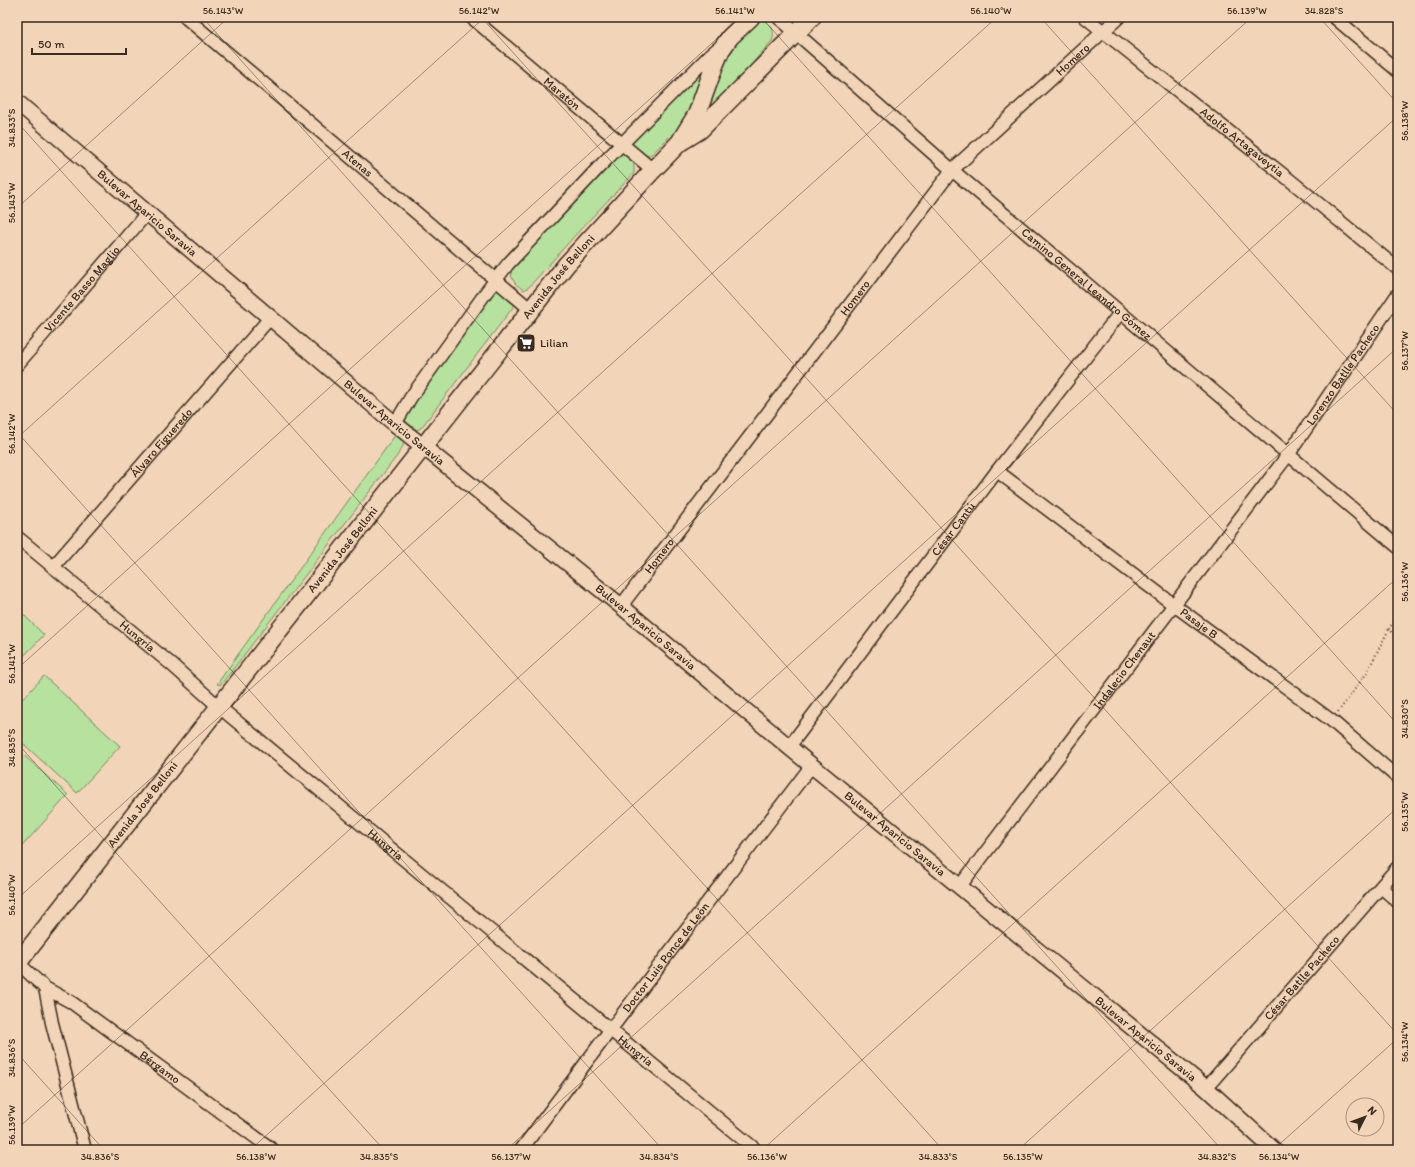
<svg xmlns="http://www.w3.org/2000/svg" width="1415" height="1167" font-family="Itim,sans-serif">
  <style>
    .green { fill: #b6e19e; stroke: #78865e }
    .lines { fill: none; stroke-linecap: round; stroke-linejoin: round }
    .minor-casing { stroke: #3b2a1e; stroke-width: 15 }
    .tertiary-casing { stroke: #3b2a1e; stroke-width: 18 }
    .secondary-casing { stroke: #3b2a1e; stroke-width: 20 }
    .path { stroke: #3b2a1e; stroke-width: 2; stroke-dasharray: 1 3; stroke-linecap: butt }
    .minor { stroke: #f2d5b8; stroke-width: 12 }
    .tertiary { stroke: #f2d5b8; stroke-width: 15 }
    .secondary { stroke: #f2d5b8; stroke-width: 17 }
    .ticks { fill: none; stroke: #3b2a1e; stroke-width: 1; stroke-opacity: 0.45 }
    .labels { text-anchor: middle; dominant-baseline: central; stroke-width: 3; stroke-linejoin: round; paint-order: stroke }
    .street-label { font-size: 12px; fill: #3b2a1e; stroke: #f2d5b8 }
    .poi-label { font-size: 12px; fill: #3b2a1e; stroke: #f2d5b8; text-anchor: start }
    .neatline { fill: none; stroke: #3b2a1e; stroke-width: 1.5 }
    .ticks-label { font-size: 10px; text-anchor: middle; fill: #3b2a1e }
  </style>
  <rect width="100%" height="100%" fill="#f2d5b8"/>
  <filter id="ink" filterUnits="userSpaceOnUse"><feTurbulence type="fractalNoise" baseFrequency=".025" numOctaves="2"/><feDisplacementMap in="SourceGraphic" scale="8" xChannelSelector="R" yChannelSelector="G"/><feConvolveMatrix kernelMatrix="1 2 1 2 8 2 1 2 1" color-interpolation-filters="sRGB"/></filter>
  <g filter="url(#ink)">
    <g class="green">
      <path d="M755,19C768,19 777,29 772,41L689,135L711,100L723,57Z"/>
      <path d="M702,71L703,74L696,95L686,120L652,154C642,159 633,149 631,140Z"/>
      <path d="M621,153L626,154L634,162V173L579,231L529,287L524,290C516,285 511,281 511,271L514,264L614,159Z"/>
      <path d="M496,291H499L515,303L514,306L421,428L417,430L407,423L405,419L409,411L488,298Z"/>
      <path d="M396,434L398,435L405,441L403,446L397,456L227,677L220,685L217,684Z"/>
      <path d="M17,608L44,635L17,663Z"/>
      <path d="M44,676L120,746L77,793L17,738V705Z"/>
      <path d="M17,749L68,795L17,852Z"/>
    </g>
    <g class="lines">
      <defs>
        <g id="minor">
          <path id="s1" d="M185,17L530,309"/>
          <path id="s2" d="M471,17L653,170"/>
          <path id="s3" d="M778,17L952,170L1398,547"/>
          <path id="s4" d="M1085,17L1291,181L1398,269"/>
          <path d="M1334,17L1398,71"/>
          <path id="s5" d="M17,365L147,213"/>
          <path d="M395,424L411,397L487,291L508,264L601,165L710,55L721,46"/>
          <path id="s6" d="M997,471L1174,605L1332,721L1398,778"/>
          <path id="s7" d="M17,537L171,664L218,706L756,1150"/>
          <path id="s8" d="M53,567L270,318"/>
          <path id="s9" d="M621,606L952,170L1119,17"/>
          <path id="s10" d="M789,747L997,471L1120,313"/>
          <path id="s11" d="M960,886L1288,455L1398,294"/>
          <path d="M1381,887L1398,902"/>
          <path id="s12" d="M17,962L45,988L71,1002L273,1150"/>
          <path d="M45,988L52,1023L85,1150"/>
          <path id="s13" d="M1206,1088L1398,867"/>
          <path id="s14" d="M521,1150L611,1029L812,765"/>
        </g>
        <g id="tertiary">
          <path id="s15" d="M17,102L395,424L621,606L789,747L1206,1088L1274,1150"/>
        </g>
        <g id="secondary">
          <path d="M681,140L697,114L715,64L721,50L730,37L751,17"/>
          <path id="s16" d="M17,964L566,265L653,170L679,143L700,130L812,17"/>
        </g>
      </defs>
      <use href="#minor" class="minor-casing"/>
      <use href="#tertiary" class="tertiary-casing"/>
      <use href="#secondary" class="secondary-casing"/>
      <g class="path">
        <path d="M1398,615L1389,629L1398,638"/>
        <path d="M1338,712L1366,674L1389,629"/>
      </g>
      <use href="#minor" class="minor"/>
      <use href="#tertiary" class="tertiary"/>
      <use href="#secondary" class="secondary"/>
    </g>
  </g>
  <path class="ticks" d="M202,17L1222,1150M481,17L1398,1035M761,17L1398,725M1040,17L1398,415M1319,17L1398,104M17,122L943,1150M17,208L229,17M17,432L663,1150M17,438L485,17M17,669L741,17M17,743L384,1150M17,899L997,17M17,1053L104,1150M17,1129L1252,17M250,1150L1398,116M506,1150L1398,347M762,1150L1398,577M1018,1150L1398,807M1273,1150L1398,1038"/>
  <defs>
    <symbol id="supermarket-square" viewBox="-11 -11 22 22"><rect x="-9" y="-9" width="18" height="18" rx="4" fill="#3b2a1e" stroke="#f2d5b8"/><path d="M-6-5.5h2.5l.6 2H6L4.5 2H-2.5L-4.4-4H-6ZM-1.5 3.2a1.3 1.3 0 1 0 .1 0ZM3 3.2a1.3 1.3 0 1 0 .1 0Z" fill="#fff"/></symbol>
  </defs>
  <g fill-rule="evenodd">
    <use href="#supermarket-square" x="515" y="332" width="22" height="22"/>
  </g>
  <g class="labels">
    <g class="street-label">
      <text stroke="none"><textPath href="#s9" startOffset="711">Homero</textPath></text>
      <text stroke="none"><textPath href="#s2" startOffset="119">Maratón</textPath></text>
      <text stroke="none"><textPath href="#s4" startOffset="201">Adolfo Artagaveytia</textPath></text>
      <text stroke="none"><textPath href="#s1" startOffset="226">Atenas</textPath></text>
      <text stroke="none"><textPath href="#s15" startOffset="171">Bulevar Aparicio Saravia</textPath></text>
      <text stroke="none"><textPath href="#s16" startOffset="875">Avenida José Belloni</textPath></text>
      <text stroke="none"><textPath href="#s3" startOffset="408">Camino General Leandro Gómez</textPath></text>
      <text stroke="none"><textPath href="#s5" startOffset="100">Vicente Basso Maglio</textPath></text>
      <text stroke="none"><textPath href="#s9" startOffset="387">Homero</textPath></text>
      <text stroke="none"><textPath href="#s11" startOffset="639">Lorenzo Batlle Pacheco</textPath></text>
      <text stroke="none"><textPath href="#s15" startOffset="495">Bulevar Aparicio Saravia</textPath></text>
      <text stroke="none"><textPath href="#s8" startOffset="165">Álvaro Figueredo</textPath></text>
      <text stroke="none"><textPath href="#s10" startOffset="273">César Cantú</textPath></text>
      <text stroke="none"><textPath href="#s16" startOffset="527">Avenida José Belloni</textPath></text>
      <text stroke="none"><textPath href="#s9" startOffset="63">Homero</textPath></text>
      <text stroke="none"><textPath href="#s6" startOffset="253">Pasaje B</textPath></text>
      <text stroke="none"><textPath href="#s15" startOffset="819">Bulevar Aparicio Saravia</textPath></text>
      <text stroke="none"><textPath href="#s7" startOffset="156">Hungría</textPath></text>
      <text stroke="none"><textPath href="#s11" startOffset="271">Indalecio Chenaut</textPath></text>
      <text stroke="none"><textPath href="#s16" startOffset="203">Avenida José Belloni</textPath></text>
      <text stroke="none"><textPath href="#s15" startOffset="1143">Bulevar Aparicio Saravia</textPath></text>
      <text stroke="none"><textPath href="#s7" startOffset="480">Hungría</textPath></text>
      <text stroke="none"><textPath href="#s14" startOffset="241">Doctor Luis Ponce de León</textPath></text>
      <text stroke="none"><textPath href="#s13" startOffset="146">César Batlle Pacheco</textPath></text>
      <text stroke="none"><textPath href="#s15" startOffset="1467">Bulevar Aparicio Saravia</textPath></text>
      <text stroke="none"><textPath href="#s7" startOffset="804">Hungría</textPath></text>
      <text stroke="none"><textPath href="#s12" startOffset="178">Bérgamo</textPath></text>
    </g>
    <g class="poi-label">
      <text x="540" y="343">Lilian</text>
    </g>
  </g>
  <rect width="1415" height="1167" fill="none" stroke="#f2d5b8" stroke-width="44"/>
  <g transform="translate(1365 1117) rotate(48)"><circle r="19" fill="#f2d5b8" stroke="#a9917a"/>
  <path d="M0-3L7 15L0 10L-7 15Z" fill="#3b2a1e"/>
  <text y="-6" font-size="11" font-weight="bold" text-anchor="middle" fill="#3b2a1e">N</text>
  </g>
  <path d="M32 48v6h94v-6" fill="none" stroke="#3b2a1e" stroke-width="2"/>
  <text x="38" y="48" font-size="12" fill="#3b2a1e" stroke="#f2d5b8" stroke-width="3" paint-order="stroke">50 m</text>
  <rect x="22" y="22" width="1371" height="1123" class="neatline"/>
  <g class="ticks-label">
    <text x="223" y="14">56.143°W</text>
    <text x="479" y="14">56.142°W</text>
    <text x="735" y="14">56.141°W</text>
    <text x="991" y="14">56.140°W</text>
    <text x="1247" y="14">56.139°W</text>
    <text x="1324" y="14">34.828°S</text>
    <text transform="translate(1404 121) rotate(-90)" y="4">56.138°W</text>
    <text transform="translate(11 128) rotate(-90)" y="4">34.833°S</text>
    <text transform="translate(11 203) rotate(-90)" y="4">56.143°W</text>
    <text transform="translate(1404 351) rotate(-90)" y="4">56.137°W</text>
    <text transform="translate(11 434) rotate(-90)" y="4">56.142°W</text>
    <text transform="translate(1404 582) rotate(-90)" y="4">56.136°W</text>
    <text transform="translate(11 664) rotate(-90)" y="4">56.141°W</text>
    <text transform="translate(1404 719) rotate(-90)" y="4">34.830°S</text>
    <text transform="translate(11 748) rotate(-90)" y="4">34.835°S</text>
    <text transform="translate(1404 812) rotate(-90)" y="4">56.135°W</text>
    <text transform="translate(11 895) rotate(-90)" y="4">56.140°W</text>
    <text transform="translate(1404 1042) rotate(-90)" y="4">56.134°W</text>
    <text transform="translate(11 1058) rotate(-90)" y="4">34.836°S</text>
    <text transform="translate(11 1125) rotate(-90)" y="4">56.139°W</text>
    <text x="100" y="1160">34.836°S</text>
    <text x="256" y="1160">56.138°W</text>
    <text x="379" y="1160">34.835°S</text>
    <text x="511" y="1160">56.137°W</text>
    <text x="659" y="1160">34.834°S</text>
    <text x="767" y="1160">56.136°W</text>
    <text x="938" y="1160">34.833°S</text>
    <text x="1023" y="1160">56.135°W</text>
    <text x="1217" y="1160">34.832°S</text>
    <text x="1279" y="1160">56.134°W</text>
  </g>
</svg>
